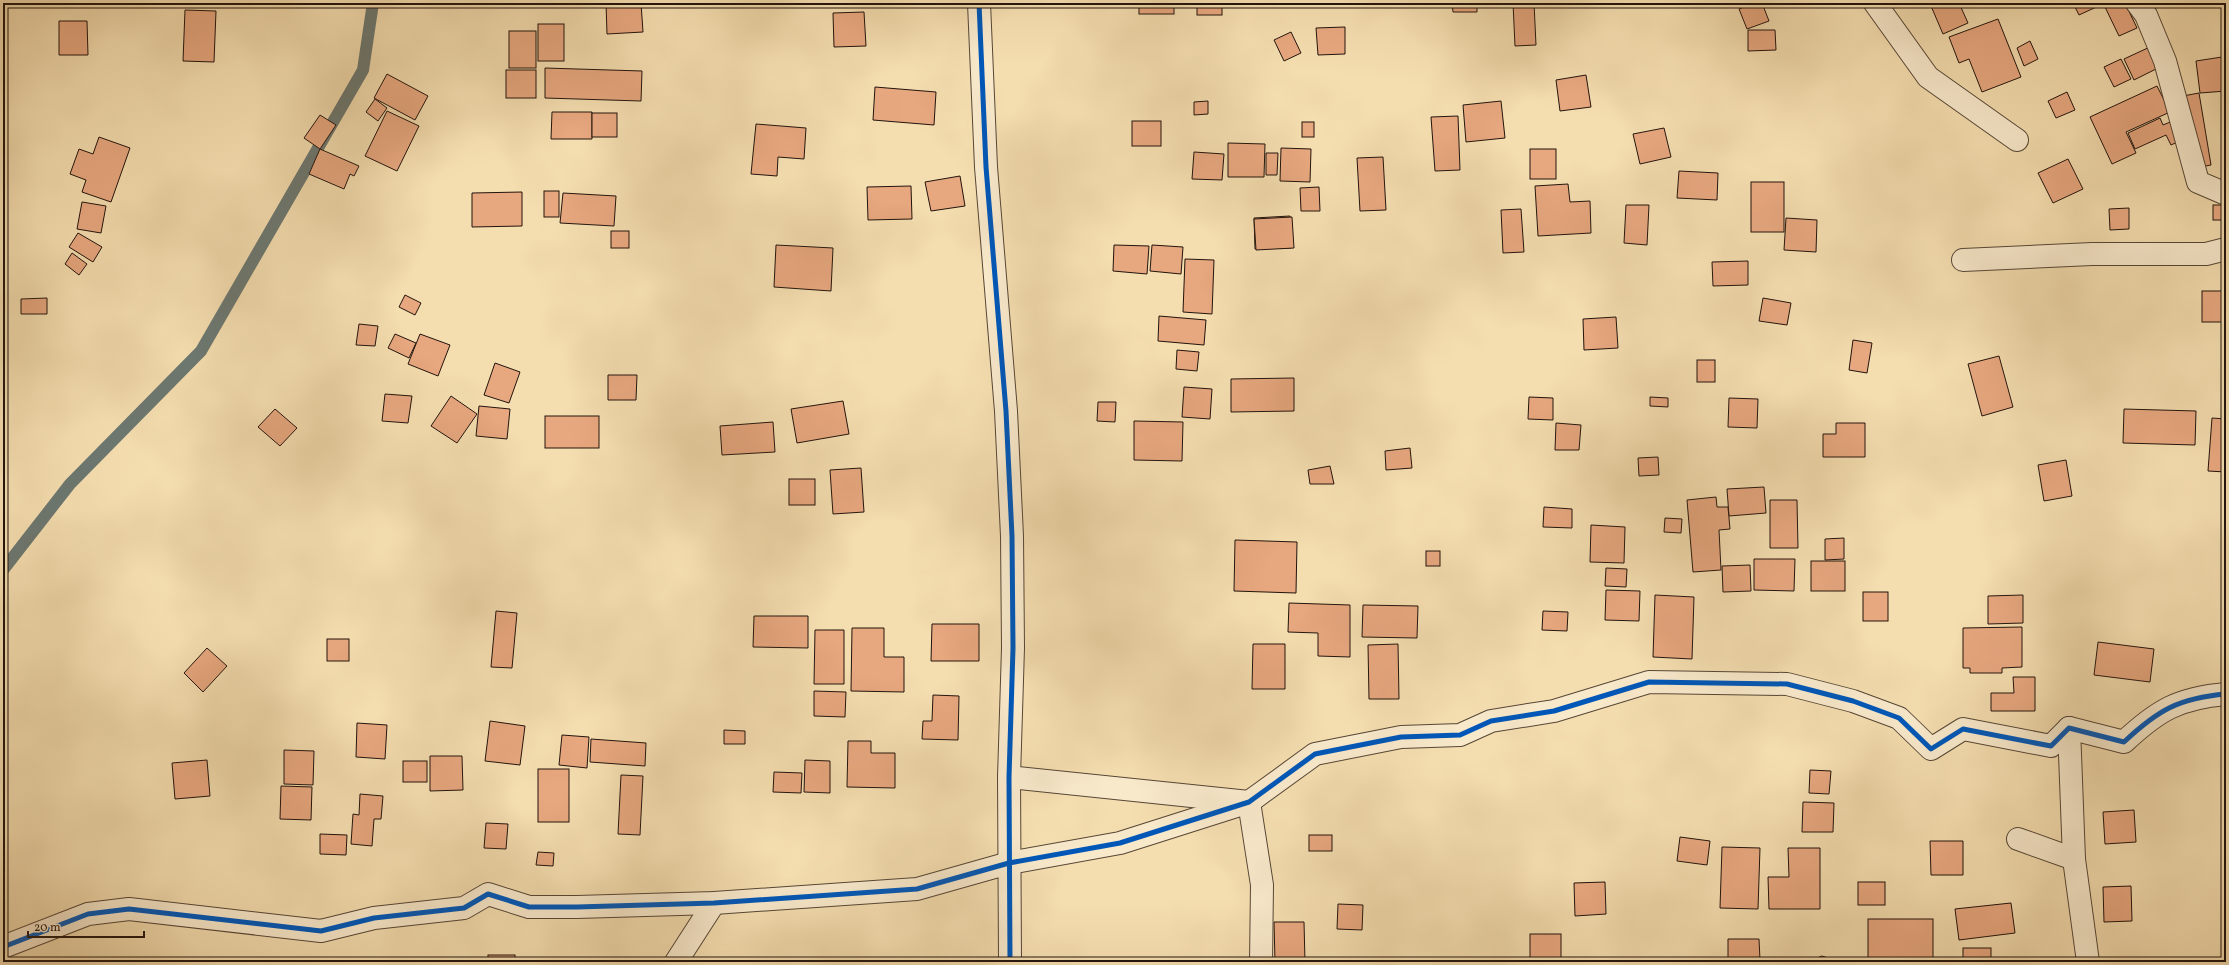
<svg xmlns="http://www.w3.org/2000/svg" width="2229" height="965" font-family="Vollkorn,serif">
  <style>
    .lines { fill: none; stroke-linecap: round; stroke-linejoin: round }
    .stream { stroke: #6c7871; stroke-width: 12 }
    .building { fill: #e7a77f; stroke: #22140d }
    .minor-casing { stroke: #564636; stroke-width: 24 }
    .minor { stroke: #f8e9cb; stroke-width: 22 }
    .cycleway-casing { stroke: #f8e9cb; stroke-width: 8 }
    .cycleway { stroke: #0057b8; stroke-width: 5 }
  </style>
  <rect width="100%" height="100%" fill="#f4ddaf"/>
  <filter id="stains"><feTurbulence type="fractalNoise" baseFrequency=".005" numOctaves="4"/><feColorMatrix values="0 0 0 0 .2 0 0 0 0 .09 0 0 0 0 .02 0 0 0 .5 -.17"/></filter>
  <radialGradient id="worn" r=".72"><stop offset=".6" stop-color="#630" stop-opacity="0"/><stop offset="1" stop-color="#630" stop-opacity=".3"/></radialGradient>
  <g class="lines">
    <path class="stream" d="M3,570L70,484L201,351L363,70L373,3"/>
  </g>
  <g class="building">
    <path d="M606,3H641L643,32L607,34Z"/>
    <rect x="1139" y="3" width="35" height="11"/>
    <rect x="1197" y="3" width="25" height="12"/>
    <path d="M1265,3H1284V7L1265,6Z"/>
    <path d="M1452,3H1477V12H1453Z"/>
    <path d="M1513,3H1534L1536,45L1515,46Z"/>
    <path d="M1754,3H1762L1769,21L1747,29L1739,9Z"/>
    <path d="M1938,3H1959L1968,23L1943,34L1931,6Z"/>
    <path d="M2073,3H2105L2079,15Z"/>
    <path d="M2114,3H2125L2137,28L2119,36L2105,7Z"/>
    <path d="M185,10L216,11L214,62L183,61Z"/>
    <path d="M864,12L866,46L834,47L833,13Z"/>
    <path d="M1998,19L2021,77L1982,92L1969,59L1959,63L1949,37Z"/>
    <path d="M59,21H87L88,55H59Z"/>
    <rect x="538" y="24" width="26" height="37"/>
    <path d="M1345,27V54L1318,55L1316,28Z"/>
    <path d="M1748,30H1775L1776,50L1748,51Z"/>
    <rect x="509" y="31" width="27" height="37"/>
    <path d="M1291,32L1301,53L1284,61L1274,40Z"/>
    <path d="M2030,41L2038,59L2024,66L2017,48Z"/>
    <path d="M2152,46L2162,66L2134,80L2124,59Z"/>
    <path d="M2222,57L2226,91L2200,93L2196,61Z"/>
    <path d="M2121,59L2131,79L2114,87L2104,67Z"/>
    <path d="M545,68L642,71L641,101L545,98Z"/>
    <rect x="506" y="70" width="30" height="28"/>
    <path d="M387,74L428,96L415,120L374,98Z"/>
    <path d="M1586,75L1591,107L1560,111L1556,80Z"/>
    <path d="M2157,86L2170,112L2126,132L2136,153L2112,164L2090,117Z"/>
    <path d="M875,87L936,92L934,125L873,120Z"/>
    <path d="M2067,92L2075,110L2056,118L2048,101Z"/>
    <path d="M2199,93L2211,165L2194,168L2183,96Z"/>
    <path d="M375,99L387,108L378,121L366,112Z"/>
    <path d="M1208,101V114L1194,115V102Z"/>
    <path d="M1501,101L1505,138L1466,142L1463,105Z"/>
    <path d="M387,111L419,126L397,171L365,156Z"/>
    <path d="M552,112H592V139H551Z"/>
    <rect x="592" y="113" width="25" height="24"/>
    <path d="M320,115L336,125L320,149L304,138Z"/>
    <path d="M1458,116L1460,170L1435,171L1431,117Z"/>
    <path d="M2160,118L2163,125L2175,120L2184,139L2171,145L2166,135L2135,149L2128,133Z"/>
    <rect x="1132" y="121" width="29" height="25"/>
    <rect x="1302" y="122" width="12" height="15"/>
    <path d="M756,124L806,128L804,159L778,157L777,176L751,174Z"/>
    <path d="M1664,128L1671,157L1640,164L1633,134Z"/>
    <path d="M99,137L130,148L111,202L82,192L86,180L70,174L79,149L93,154Z"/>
    <path d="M1228,143L1265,144L1264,177H1228Z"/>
    <path d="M1281,148L1311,149L1310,182L1280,181Z"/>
    <path d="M320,149L359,166L354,176L350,174L344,189L309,174Z"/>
    <rect x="1530" y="149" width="26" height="30"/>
    <path d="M1194,152L1224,154L1222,180L1192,179Z"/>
    <path d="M1266,153H1278L1277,175H1266Z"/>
    <path d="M1383,157L1386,210L1360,211L1357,158Z"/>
    <path d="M2068,159L2083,189L2053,203L2038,173Z"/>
    <path d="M1679,171L1718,173L1717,200L1677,198Z"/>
    <path d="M960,176L965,206L931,211L925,182Z"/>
    <rect x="1751" y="182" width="33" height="50"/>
    <path d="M1568,184L1570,202L1590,201L1591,233L1538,236L1535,186Z"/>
    <path d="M911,186L912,219L868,220L867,187Z"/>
    <path d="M1319,187L1320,211H1301L1300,188Z"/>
    <rect x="544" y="191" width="15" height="26"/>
    <path d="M522,192V226L472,227V193Z"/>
    <path d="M563,193L616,196L614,226L560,223Z"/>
    <path d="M82,202L106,206L101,233L77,229Z"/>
    <path d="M1626,205H1649L1647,245L1624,243Z"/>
    <rect x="2213" y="205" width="13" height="15"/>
    <path d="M2129,208V229L2110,230L2109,209Z"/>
    <path d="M1521,209L1524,252L1503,253L1501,210Z"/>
    <path d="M1290,216L1291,248L1255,249L1254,218Z"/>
    <path d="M1292,217L1294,248L1256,250L1254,219Z"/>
    <path d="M1786,218L1817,220L1816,252L1784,250Z"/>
    <rect x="611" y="231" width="18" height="17"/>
    <path d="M78,233L102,247L93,262L69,247Z"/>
    <path d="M776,245L833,248L831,291L774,287Z"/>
    <path d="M1114,245L1149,246L1147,274L1113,271Z"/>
    <path d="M1152,245L1183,247L1181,274L1150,271Z"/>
    <path d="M72,253L87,264L79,275L65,264Z"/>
    <path d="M1185,259L1214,260L1212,314L1183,312Z"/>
    <path d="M1748,261V285L1713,286L1712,262Z"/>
    <rect x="2202" y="291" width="24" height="31"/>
    <path d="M405,295L421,303L415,315L399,307Z"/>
    <path d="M47,298V314H21V299Z"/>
    <path d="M1763,298L1791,303L1787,325L1759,321Z"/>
    <path d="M1159,316L1206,320L1204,345L1158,341Z"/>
    <path d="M1616,317L1618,348L1584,350L1583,319Z"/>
    <path d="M359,324L378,326L375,346L356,345Z"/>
    <path d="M395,334L416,343L409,358L388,348Z"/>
    <path d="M420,334L450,345L438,376L408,364Z"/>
    <path d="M1853,340L1872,343L1867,373L1849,370Z"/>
    <path d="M1177,350L1199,352L1197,371L1176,369Z"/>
    <path d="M1999,356L2013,407L1982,416L1968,364Z"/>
    <rect x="1697" y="360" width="18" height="22"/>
    <path d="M495,363L520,372L509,403L484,395Z"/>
    <path d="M608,375H637L636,400H608Z"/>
    <path d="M1294,378V411L1231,412V379Z"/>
    <path d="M1184,387L1212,389L1210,419L1182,417Z"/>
    <path d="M385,394L412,396L408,423L382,421Z"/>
    <path d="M451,396L477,414L457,443L431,426Z"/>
    <path d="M1529,397L1553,398V420L1528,419Z"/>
    <path d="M1650,397L1668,398V407L1650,406Z"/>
    <path d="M1729,398L1758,399L1757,428L1728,427Z"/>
    <path d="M843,401L849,434L797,443L791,409Z"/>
    <path d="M1098,402H1116L1115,422L1097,421Z"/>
    <path d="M479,406L510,409L507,439L476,436Z"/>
    <path d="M275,409L297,428L280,446L258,427Z"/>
    <path d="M2124,409L2196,411L2195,445L2123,443Z"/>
    <rect x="545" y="416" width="54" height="32"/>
    <path d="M2212,418L2226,419V472L2208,471Z"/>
    <path d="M1134,421L1183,422L1182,461L1134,460Z"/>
    <path d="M773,422L775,452L722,455L720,426Z"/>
    <path d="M1556,423L1581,425L1579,450H1555Z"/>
    <path d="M1836,423H1865V457H1823V434H1836Z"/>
    <path d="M1410,448L1412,468L1386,470L1385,451Z"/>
    <path d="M1658,457L1659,475L1639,476L1638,458Z"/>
    <path d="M2066,460L2072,496L2044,501L2038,465Z"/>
    <path d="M1330,466L1334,484H1310L1308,470Z"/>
    <path d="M861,468L864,512L833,514L830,470Z"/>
    <rect x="789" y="479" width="26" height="26"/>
    <path d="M1764,487L1766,513L1729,516L1727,489Z"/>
    <path d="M1716,497L1717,507H1728L1730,529L1719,530L1721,570L1693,572L1687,500Z"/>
    <path d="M1770,500H1797L1798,548H1770Z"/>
    <path d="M1544,507L1572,509V528L1543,527Z"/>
    <path d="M1665,518L1682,519L1681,533L1664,532Z"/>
    <path d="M1591,525L1625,527L1624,563L1590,562Z"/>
    <path d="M1844,538V559L1825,560V539Z"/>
    <path d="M1235,540L1297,542L1296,593L1234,591Z"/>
    <rect x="1426" y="551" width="14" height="15"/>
    <path d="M1754,559H1795L1794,591L1754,590Z"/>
    <rect x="1811" y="561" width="34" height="30"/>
    <path d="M1750,565L1751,591L1723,592L1722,566Z"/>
    <path d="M1606,568L1627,569L1626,587L1605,586Z"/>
    <path d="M1606,590L1640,591L1639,621L1605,620Z"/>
    <rect x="1863" y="592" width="25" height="29"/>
    <path d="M1655,595L1694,597L1692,659L1653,657Z"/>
    <path d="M2023,595V623L1988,624V596Z"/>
    <path d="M1289,603L1350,605V657L1318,656V633L1288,632Z"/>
    <path d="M1363,605L1418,606L1417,638L1362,637Z"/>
    <path d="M496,611L517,613L512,668L491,667Z"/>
    <path d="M1543,611L1568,612L1567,631L1542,630Z"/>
    <path d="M754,616H808V648L753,647Z"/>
    <path d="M932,624H979V661H931Z"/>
    <path d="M2022,627V667L2002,668V673H1970V668H1963V628Z"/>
    <path d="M852,628H884V657H904V692L851,691Z"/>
    <path d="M815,630H844V684H814Z"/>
    <rect x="327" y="639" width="22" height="22"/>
    <path d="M2098,642L2154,649L2150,682L2094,675Z"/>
    <path d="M1253,644H1285V689H1252Z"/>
    <path d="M1398,644L1399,699H1369L1368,645Z"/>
    <path d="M207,648L227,666L203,692L184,673Z"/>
    <path d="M2013,677H2035V711H1991V693H2014Z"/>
    <path d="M814,691L846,692L845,717L814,716Z"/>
    <path d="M933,695L959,696L958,740L922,739L923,721H932Z"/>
    <path d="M490,721L525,726L520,765L485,761Z"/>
    <path d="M357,723L387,725L385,759L356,757Z"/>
    <path d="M724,730L745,731V744H724Z"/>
    <path d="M562,735L589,737L587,768L559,765Z"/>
    <path d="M591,739L646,743L645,766L590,762Z"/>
    <path d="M848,741H871V753H895V788L847,787Z"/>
    <path d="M284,750L314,751L313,785L284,784Z"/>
    <path d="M430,756H462L463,790L430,791Z"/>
    <path d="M207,760L210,796L175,799L172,763Z"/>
    <path d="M805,760L830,761V793L804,792Z"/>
    <rect x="403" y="761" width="24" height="21"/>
    <rect x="538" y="769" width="31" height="53"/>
    <path d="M1810,770L1831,771L1829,794L1809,793Z"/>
    <path d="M774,772L802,773L801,793L773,792Z"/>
    <path d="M621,775L643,776L640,835L618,834Z"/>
    <path d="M281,786L312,787L311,820L280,819Z"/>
    <path d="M360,794L383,796L381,819H374L372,846L351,844L353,814L359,815Z"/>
    <path d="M1803,802L1834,803L1833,832H1802Z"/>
    <path d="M2134,810L2136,842L2105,844L2103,812Z"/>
    <path d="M486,823L508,824L506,849L484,848Z"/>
    <path d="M320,834L347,835L346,855L320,854Z"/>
    <rect x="1309" y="835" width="23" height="16"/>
    <path d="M1680,837L1710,841L1707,865L1677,861Z"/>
    <path d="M1930,841H1963V875H1931Z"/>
    <path d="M1722,847L1760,848L1758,909L1720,908Z"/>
    <path d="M1788,848H1820V909H1769L1768,877H1789Z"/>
    <path d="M538,852L554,853L553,866L536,865Z"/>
    <path d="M1605,882L1606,914L1575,916L1574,883Z"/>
    <rect x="1858" y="882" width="27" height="23"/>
    <path d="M2131,886L2132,921L2104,922L2103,887Z"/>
    <path d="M2011,903L2015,933L1959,940L1955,909Z"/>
    <path d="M1338,904L1363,905L1362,930L1337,929Z"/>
    <rect x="1868" y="919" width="65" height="43"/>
    <path d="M1274,922H1304L1305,962H1275Z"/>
    <rect x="1530" y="934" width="31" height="28"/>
    <path d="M1728,939H1759L1760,960H1728Z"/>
    <rect x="1963" y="948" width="28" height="14"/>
    <rect x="488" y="955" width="27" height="7"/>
    <path d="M1822,956L1831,959L1833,962H1811L1814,959Z"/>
  </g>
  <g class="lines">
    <defs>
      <g id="minor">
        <path d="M979,3L986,167L1006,411L1012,536L1013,648L1009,777L1010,962"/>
        <path d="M1875,3L1928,77L2017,140"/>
        <path d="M2137,3L2146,15L2165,61L2198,182L2226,194"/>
        <path d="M1963,260L2092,254H2206L2226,249"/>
        <path d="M2069,728L2074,859L2088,962"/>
        <path d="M1009,777L1249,802L1262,885L1261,962"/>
        <path d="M2018,839L2074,859"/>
        <path d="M3,947L88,914L129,909L321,931L374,918L464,908L488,894L529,907H577L714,903L917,889L1009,863L1120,843L1249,802L1315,754L1401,737L1460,735L1491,721L1554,711L1649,682L1787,684L1853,701L1899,718L1931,749L1963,729L2051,746L2069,728L2124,742C2158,710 2179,698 2226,694"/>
        <path d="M676,962L714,903"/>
      </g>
    </defs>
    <use href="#minor" class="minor-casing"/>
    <use href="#minor" class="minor"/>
    <defs>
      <g id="cycleway">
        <path d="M979,3L986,167L1006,411L1012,536L1013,648L1009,777L1010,962"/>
        <path d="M3,947L88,914L129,909L321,931L374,918L464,908L488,894L529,907H577L714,903L917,889L1009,863L1120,843L1249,802L1315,754L1401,737L1460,735L1491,721L1554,711L1649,682L1787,684L1853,701L1899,718L1931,749L1963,729L2051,746L2069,728L2124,742C2158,710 2179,698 2226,694"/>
      </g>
    </defs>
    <use href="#cycleway" class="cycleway-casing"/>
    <use href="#cycleway" class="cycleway"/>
  </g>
  <rect width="2229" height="965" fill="none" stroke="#f4ddaf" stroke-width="16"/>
  <rect x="4" y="4" width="2221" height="957" fill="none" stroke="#22140d" stroke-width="2"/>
  <rect x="8" y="8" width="2213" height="949" fill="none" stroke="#22140d"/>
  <path d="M28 931v6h116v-6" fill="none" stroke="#22140d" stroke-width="2"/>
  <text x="34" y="931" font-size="12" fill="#22140d" stroke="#f8e9cb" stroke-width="3" paint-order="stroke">20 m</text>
  <rect width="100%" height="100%" filter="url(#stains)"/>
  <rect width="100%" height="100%" fill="url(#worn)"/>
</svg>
